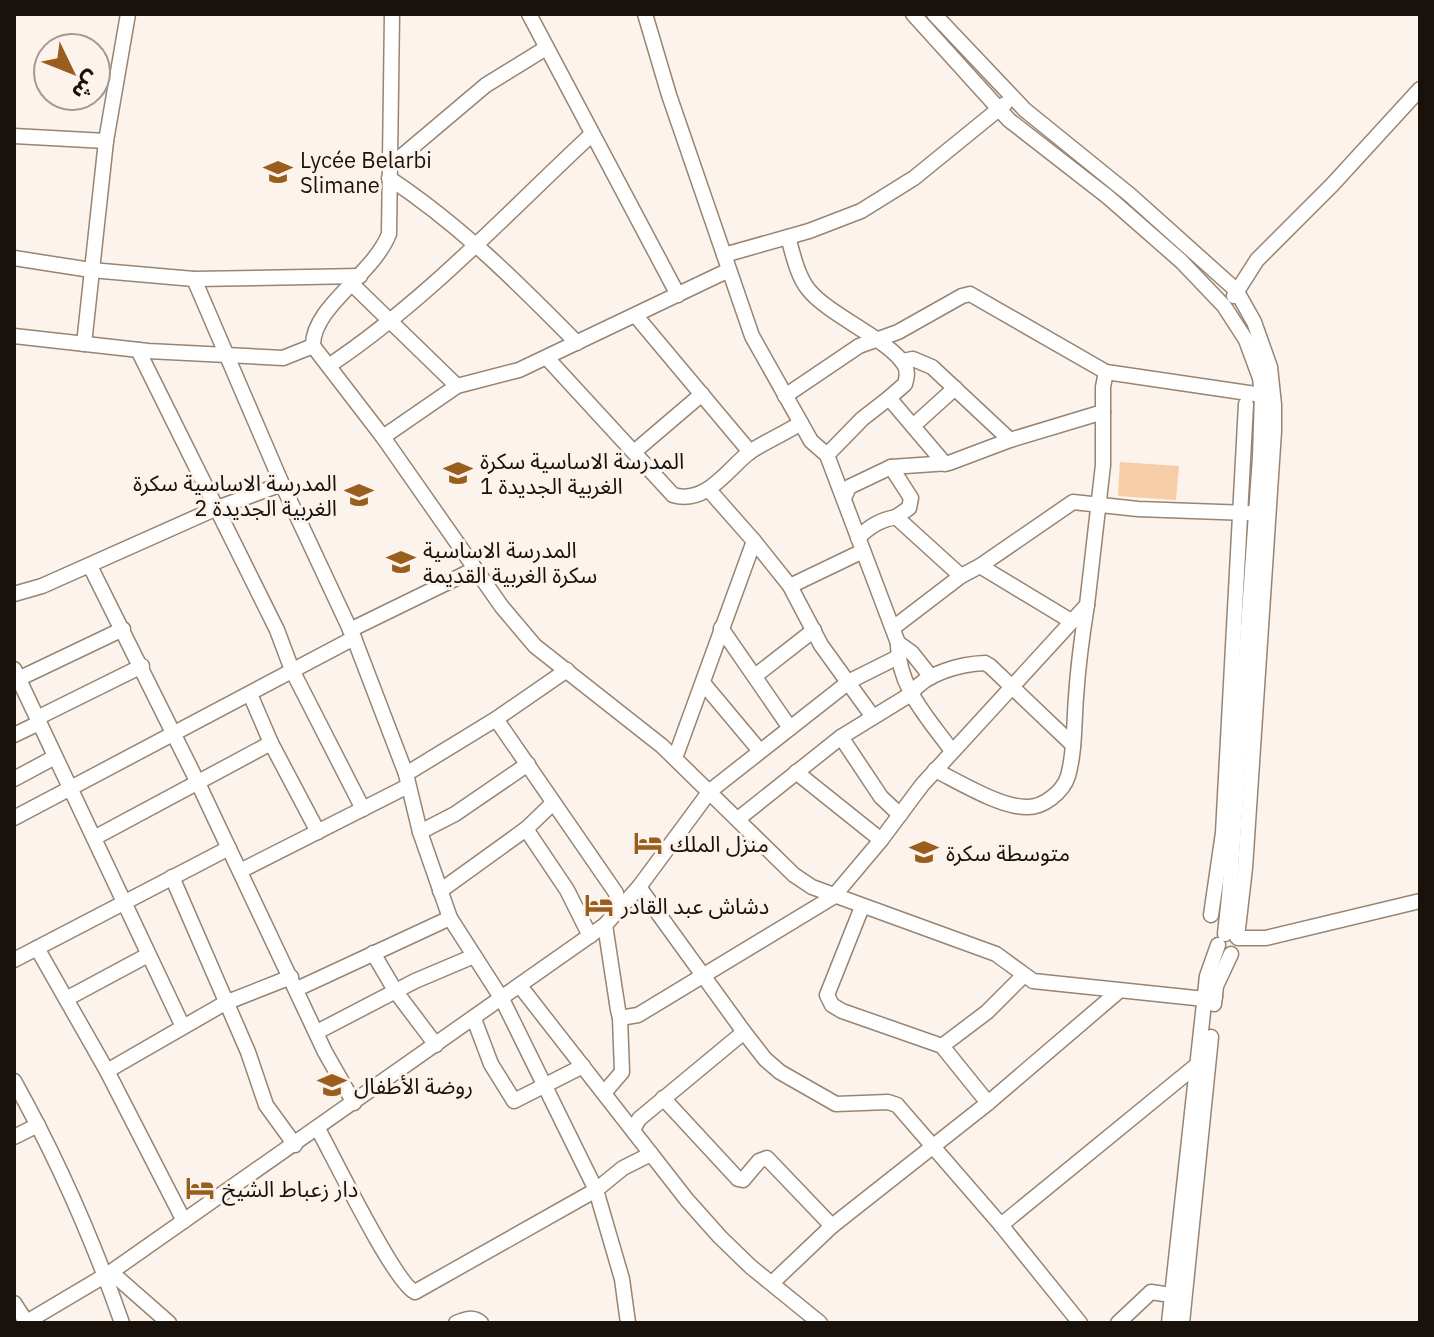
<svg xmlns="http://www.w3.org/2000/svg" width="1434" height="1337" font-family="'IBM Plex Sans','Noto Sans Arabic',sans-serif">
  <style>
    .green { fill: #f7cda7 }
    .lines { fill: none; stroke-linecap: round; stroke-linejoin: round }
    .minor-casing { stroke: #988473; stroke-width: 17 }
    .minor { stroke: #fff; stroke-width: 14 }
    .labels { text-anchor: middle; dominant-baseline: central; stroke-width: 6; stroke-linejoin: round; paint-order: stroke }
    .poi-label { font-size: 22px; fill: #19120c; stroke: #fcf3ec; text-anchor: start }
  </style>
  <rect width="100%" height="100%" fill="#fcf3ec"/>
  <path class="green" d="M1120,462L1179,466L1176,500L1118,496Z"/>
  <g class="lines">
    <defs>
      <g id="minor">
        <path d="M392,14L389,234C373,275 312,307 313,346L383,437L502,607L535,646L662,746L794,875L812,887L996,954L1033,981L1205,999L1215,997"/>
        <path d="M529,14L678,295"/>
        <path d="M645,14L669,95L752,336L811,441L827,455L898,643C897,686 928,718 952,751"/>
        <path d="M913,14L1009,120L1108,197L1181,261L1224,306L1246,340L1260,378L1262,395L1260,457L1229,897L1225,934"/>
        <path d="M934,14L1025,110L1130,195L1236,290L1254,322L1270,367L1274,405V431L1245,868L1237,937"/>
        <path d="M14,136L106,141"/>
        <path d="M390,166L486,85L546,48"/>
        <path d="M389,178C460,225 518,283 577,343"/>
        <path d="M788,237C793,254 797,275 808,289C829,316 891,340 905,366C908,372 907,377 905,384L889,398"/>
        <path d="M724,255L809,231L861,211L914,178L1005,104"/>
        <path d="M14,258L91,270L194,279L360,276"/>
        <path d="M194,279L282,484L354,638L406,774L420,832L450,918L502,999L596,1190L622,1279L628,1323"/>
        <path d="M353,285L457,386L519,370L729,270"/>
        <path d="M1234,296L1257,260L1332,185L1420,89"/>
        <path d="M636,316L750,452"/>
        <path d="M14,336L148,351L283,358L313,346"/>
        <path d="M84,344L106,141L128,14"/>
        <path d="M138,350L277,630L292,670L363,809"/>
        <path d="M547,358L673,495C707,505 728,468 751,451C767,441 785,433 801,423"/>
        <path d="M902,361L913,359L932,367L1010,440"/>
        <path d="M330,365C427,300 506,214 591,135"/>
        <path d="M785,396L859,346L898,332L962,296L970,294L1106,372"/>
        <path d="M913,426L955,388"/>
        <path d="M383,437L457,386"/>
        <path d="M634,452L702,394"/>
        <path d="M827,455L862,419L889,398L945,464"/>
        <path d="M891,467L911,498L909,508L896,517"/>
        <path d="M709,490L754,541"/>
        <path d="M844,498L849,487L891,467L949,463L1010,440L1103,412"/>
        <path d="M858,538C870,526 880,520 896,517L961,576L980,566L1071,621"/>
        <path d="M90,566L198,783L325,1052L354,1103"/>
        <path d="M980,566L1073,502L1138,509L1248,513"/>
        <path d="M790,586L863,551"/>
        <path d="M14,594L42,586L217,508L282,484"/>
        <path d="M721,628L790,728"/>
        <path d="M893,628L961,576"/>
        <path d="M350,630L475,569"/>
        <path d="M898,643L912,653L931,677"/>
        <path d="M14,669L183,1027"/>
        <path d="M755,676L814,630"/>
        <path d="M14,681L123,629"/>
        <path d="M703,683L760,751"/>
        <path d="M250,694L271,743L318,832"/>
        <path d="M37,718L142,666"/>
        <path d="M496,719L616,893L619,911"/>
        <path d="M14,735L39,723"/>
        <path d="M841,737L881,797L900,815"/>
        <path d="M675,758L754,541L790,586L821,645L873,717"/>
        <path d="M935,770C959,782 1000,807 1026,807C1043,808 1063,792 1068,776C1075,751 1074,722 1076,697C1078,666 1082,636 1087,605"/>
        <path d="M796,772L881,840"/>
        <path d="M406,774L496,719L567,670"/>
        <path d="M14,779L55,757"/>
        <path d="M14,818L354,638"/>
        <path d="M738,819L841,737L911,694C925,673 961,664 985,663L990,666L1073,745"/>
        <path d="M526,829L567,890L590,936"/>
        <path d="M420,832L455,814L528,764"/>
        <path d="M94,838L271,743"/>
        <path d="M240,871L408,786"/>
        <path d="M172,877L248,1052L266,1105L295,1145"/>
        <path d="M639,887L744,1032L765,1059L780,1072L836,1104L888,1102L897,1105L1001,1225L1080,1323"/>
        <path d="M440,891L526,829L553,803"/>
        <path d="M862,907L827,995L832,1005L842,1011L942,1046L988,1103"/>
        <path d="M1211,915L1223,833L1246,404"/>
        <path d="M605,925L618,1010L620,1018L638,1015L833,897L881,840L922,785L1087,605L1103,465V387L1106,372L1262,395"/>
        <path d="M1238,938H1266L1420,901"/>
        <path d="M37,948L107,1071L184,1221"/>
        <path d="M373,953L396,992L436,1045"/>
        <path d="M14,960L229,848"/>
        <path d="M520,986L687,1200L720,1237L751,1267L820,1323"/>
        <path d="M297,989L450,918"/>
        <path d="M66,999L148,955"/>
        <path d="M1214,1004L1216,986L1231,954"/>
        <path d="M474,1019L491,1064L514,1101L583,1066"/>
        <path d="M317,1032L415,981L474,956"/>
        <path d="M942,1046L987,1012L1023,976"/>
        <path d="M107,1071L225,1003L291,977"/>
        <path d="M14,1081C57,1158 93,1240 122,1323"/>
        <path d="M604,1093L622,1072L620,1018"/>
        <path d="M663,1098L738,1179L743,1180L759,1161L767,1158L832,1226"/>
        <path d="M318,1129C333,1156 395,1284 415,1292L596,1190L623,1168L651,1154"/>
        <path d="M633,1130L639,1119L744,1032"/>
        <path d="M14,1137L38,1125"/>
        <path d="M1001,1225L1198,1064"/>
        <path d="M111,1272L169,1323"/>
        <path d="M772,1283L832,1226L988,1103L1119,991"/>
        <path d="M14,1303L27,1323"/>
        <path d="M25,1323L111,1272L605,925L639,887L710,791L850,681L898,657"/>
        <path d="M456,1323C465,1319 473,1316 481,1323"/>
        <path d="M1118,1323L1151,1292L1171,1295"/>
        <path d="M1169,1323L1207,976L1218,945"/>
        <path d="M1182,1323L1211,1037"/>
      </g>
    </defs>
    <use href="#minor" class="minor-casing"/>
    <use href="#minor" class="minor"/>
  </g>
  <defs>
    <symbol id="school-bare" viewBox="-9 -9 18 18"><path d="M0-5L7-2L0 1L-7-2ZM-4 1L0 2.5L4 1V4Q0 6-4 4Z" fill="#995e1d" stroke="#fcf3ec" stroke-width="2.5" paint-order="stroke"/></symbol>
    <symbol id="hotel-bare" viewBox="-9 -9 18 18"><path d="M-6-4.5h1.5V1H6V5H4.5V3h-9V5H-6ZM-4 0a1.8 1.8 0 1 1 3.6 0ZM.5 0V-2.5h3Q6-2.5 6 0Z" fill="#995e1d" stroke="#fcf3ec" stroke-width="2.5" paint-order="stroke"/></symbol>
  </defs>
  <g fill-rule="evenodd">
    <use href="#school-bare" x="258" y="152" width="40" height="40"/>
    <use href="#school-bare" x="438" y="453" width="40" height="40"/>
    <use href="#school-bare" x="339" y="475" width="40" height="40"/>
    <use href="#school-bare" x="381" y="542" width="40" height="40"/>
    <use href="#hotel-bare" x="628" y="823" width="40" height="40"/>
    <use href="#school-bare" x="904" y="832" width="40" height="40"/>
    <use href="#hotel-bare" x="579" y="885" width="40" height="40"/>
    <use href="#school-bare" x="312" y="1065" width="40" height="40"/>
    <use href="#hotel-bare" x="180" y="1168" width="40" height="40"/>
  </g>
  <g class="labels">
    <g class="poi-label">
      <text x="300" y="159">Lycée Belarbi<tspan x="300" dy="25">Slimane</tspan></text>
      <text x="480" y="460">المدرسة الاساسية سكرة<tspan x="480" dy="25">الغربية الجديدة 1</tspan></text>
      <text x="337" y="482" text-anchor="end">المدرسة الاساسية سكرة<tspan x="337" dy="25">الغربية الجديدة 2</tspan></text>
      <text x="423" y="549">المدرسة الاساسية<tspan x="423" dy="25">سكرة الغربية القديمة</tspan></text>
      <text x="670" y="843">منزل الملك</text>
      <text x="946" y="852">متوسطة سكرة</text>
      <text x="621" y="905">دشاش عبد القادر</text>
      <text x="354" y="1085">روضة الأطفال</text>
      <text x="222" y="1188">دار زعباط الشيخ</text>
    </g>
  </g>
  <rect width="1434" height="1337" fill="none" stroke="#19120c" stroke-width="32"/>
  <g transform="translate(72 72) rotate(133)"><circle r="38" fill="#fcf3ec" stroke="#a19992" stroke-width="2"/>
  <path d="M0-6L14 30L0 20L-14 30Z" fill="#995e1d"/>
  <text y="-12" font-size="22" font-weight="bold" text-anchor="middle" fill="#19120c">ش</text>
  </g>
</svg>
